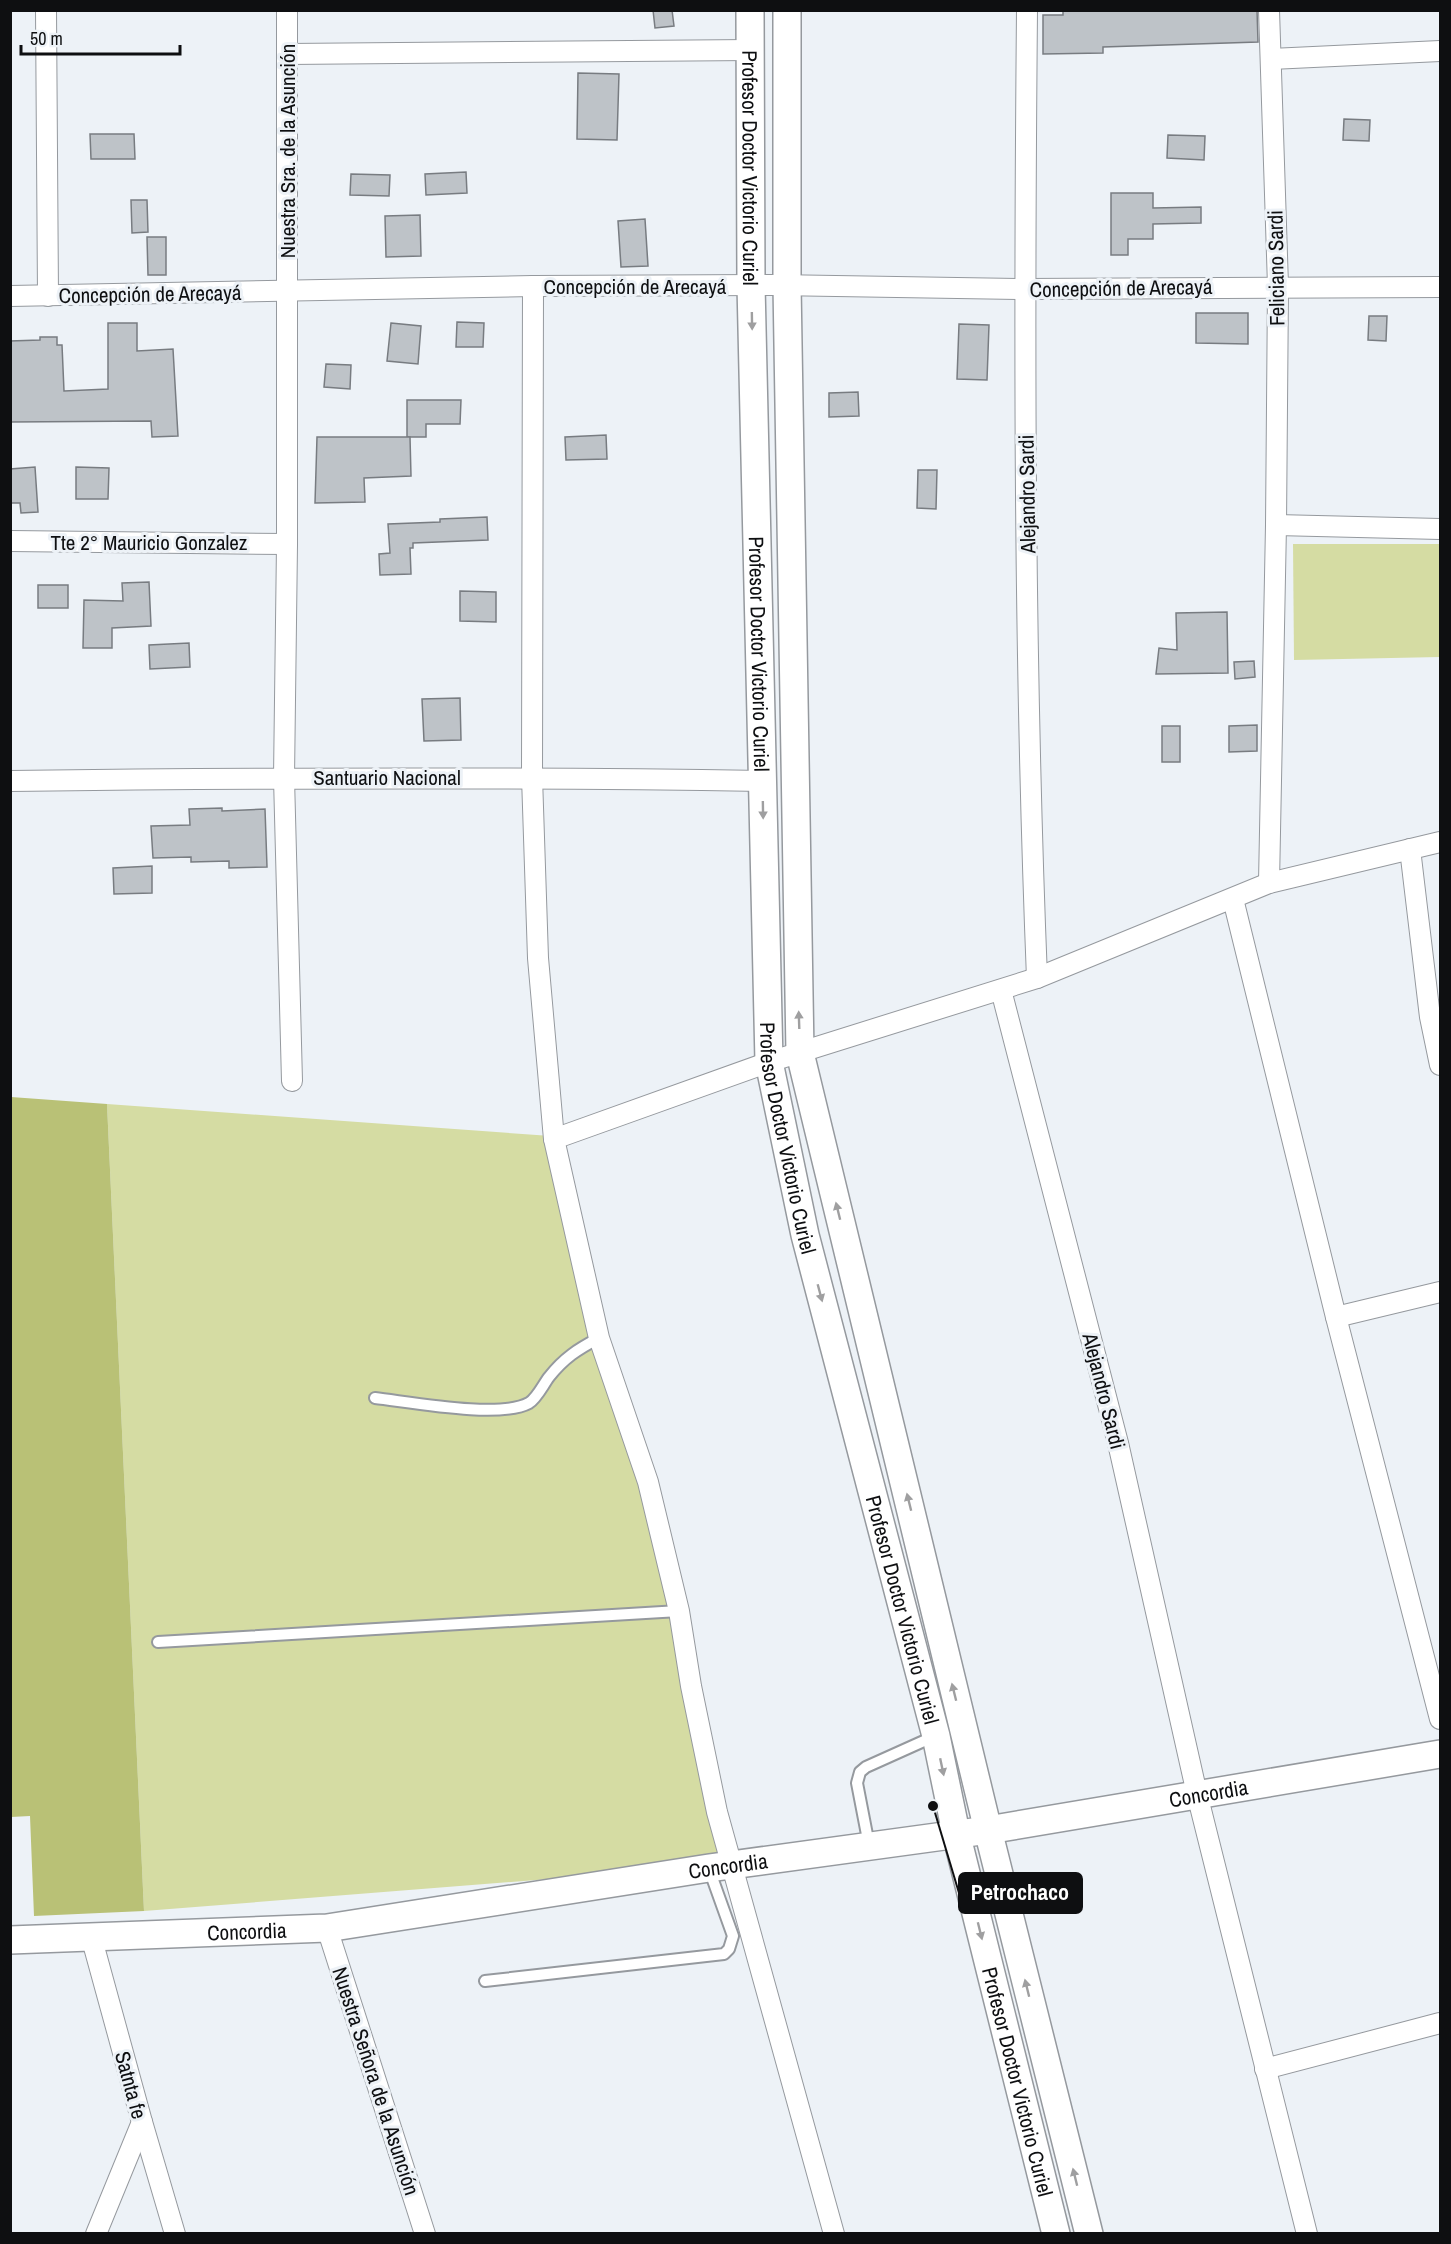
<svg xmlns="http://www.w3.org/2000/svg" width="1451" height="2244" font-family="'Archivo Narrow',sans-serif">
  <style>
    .green { fill: #d5dca3 }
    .forest { fill: #b9c176 }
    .building { fill: #bec3c8; stroke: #787c81; stroke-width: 1.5 }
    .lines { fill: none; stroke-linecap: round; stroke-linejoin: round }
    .lane-casing { stroke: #95999e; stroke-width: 14 }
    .street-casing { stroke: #95999e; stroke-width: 22 }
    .secondary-casing { stroke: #95999e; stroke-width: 30 }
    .lane { stroke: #fff; stroke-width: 10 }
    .street { stroke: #fff; stroke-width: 20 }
    .secondary { stroke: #fff; stroke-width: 27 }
    .oneway { fill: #9f9fa0 }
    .labels { text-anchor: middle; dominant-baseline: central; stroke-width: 6; stroke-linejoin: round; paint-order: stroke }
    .street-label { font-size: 21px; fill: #0e0f11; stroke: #edf2f7 }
    .leader { fill: none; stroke: #0e0f11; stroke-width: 2 }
    .callout-dot { fill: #0e0f11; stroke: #edf2f7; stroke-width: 2 }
    .callout { fill: #0e0f11; stroke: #0e0f11; stroke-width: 2 }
    .callout-label { font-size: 22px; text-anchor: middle; font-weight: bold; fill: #fff }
  </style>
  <rect width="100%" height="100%" fill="#edf2f7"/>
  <g class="green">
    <path d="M1293,544H1440V657L1294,660Z"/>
    <path d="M107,1104L551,1136L738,1864L144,1911Z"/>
  </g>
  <path class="forest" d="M11,1097L107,1104L144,1911L34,1916L30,1816L11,1817Z"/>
  <g class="building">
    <path d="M653,10H672L674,26L655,28Z"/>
    <path d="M1063,10H1257L1258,42L1103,47V53L1043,54V15H1063Z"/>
    <path d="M578,73L619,74L617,140L577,139Z"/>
    <path d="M1344,119L1370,120L1369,141L1343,140Z"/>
    <path d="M90,134H134L135,159H91Z"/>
    <path d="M1168,135L1205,136L1204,160L1167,158Z"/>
    <path d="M466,172L467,193L426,195L425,174Z"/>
    <path d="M351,174L390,175L389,196L350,195Z"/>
    <path d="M1111,193H1153V208L1201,207V223L1153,224V239H1128V255H1111Z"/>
    <path d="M131,200H147L148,232L132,233Z"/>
    <path d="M420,215L421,256L386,257L385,216Z"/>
    <path d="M645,219L648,266L621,267L618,221Z"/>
    <path d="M147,237H166V275H148Z"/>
    <path d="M1196,313H1248V344L1196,343Z"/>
    <path d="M1369,316H1387L1386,341L1368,340Z"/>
    <path d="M457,322L484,323L483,347H456Z"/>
    <path d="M108,323H137V351L173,349L178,436L152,437L151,421L10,422V341L40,340V337H57V345H62L64,391L108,389Z"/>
    <path d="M391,323L421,326L418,364L387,361Z"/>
    <path d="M959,324L989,325L987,380L957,379Z"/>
    <path d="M326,364L351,365L350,389L324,387Z"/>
    <path d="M858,392L859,416L829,417V393Z"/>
    <path d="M407,400H461L460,424H426V437H407Z"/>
    <path d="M606,435L607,459L566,460L565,437Z"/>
    <path d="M317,437H410L411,476L364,478L365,502L315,503Z"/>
    <path d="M35,467L38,512L21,513L20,503H10V469Z"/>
    <path d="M76,467L109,468L108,499H76Z"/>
    <path d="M918,470H937L936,509L917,508Z"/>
    <path d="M487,517L488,540L413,543V548H410L411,574L380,575L379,554L390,553L388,524L440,522V519Z"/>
    <path d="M149,582L151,626L112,628V648H83L84,600L123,601L122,583Z"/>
    <rect x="38" y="585" width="30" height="23"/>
    <path d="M460,591L496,592V622L460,621Z"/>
    <path d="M1227,612L1228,673L1156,674L1159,648L1177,650L1176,613Z"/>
    <path d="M189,643L190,667L150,669L149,645Z"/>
    <path d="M1254,661L1255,677L1235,679L1234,662Z"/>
    <path d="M460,698L461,740L424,741L422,699Z"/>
    <path d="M1257,725V751L1229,752V726Z"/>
    <rect x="1162" y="726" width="18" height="36"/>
    <path d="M222,808V811L265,809L267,867L229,868V861L191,862V857L153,858L151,826L190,825L189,809Z"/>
    <path d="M152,866V893L114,894L113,868Z"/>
  </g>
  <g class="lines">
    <defs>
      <g id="lane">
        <path d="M375,1398C410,1402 500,1419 529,1403C537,1398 543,1385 549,1377C564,1358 578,1349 599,1338"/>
        <path d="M158,1642L679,1611"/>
        <path d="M869,1845L857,1783L860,1772L866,1767L935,1736"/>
        <path d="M485,1981L724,1954L729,1949L733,1936L709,1869"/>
      </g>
      <g id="street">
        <path d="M46,10L48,296"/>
        <path d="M287,10V544L284,778L292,1081"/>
        <path d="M1027,10C1024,333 1024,656 1037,978"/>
        <path d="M1269,10L1278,286L1276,525L1269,883"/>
        <path d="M288,54L751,50"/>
        <path d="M1271,59L1440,51"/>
        <path d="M533,286L532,777L538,958L554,1139L599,1338L648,1482L679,1611L691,1686L717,1812L834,2234"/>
        <path d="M10,296L533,286L775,285L1025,289L1440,287"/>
        <path d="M1276,525L1440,529"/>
        <path d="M10,541L287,544"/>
        <path d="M10,781C261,778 512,777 763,781"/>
        <path d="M1410,849L1430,1017L1440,1065"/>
        <path d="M1233,899L1336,1317L1440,1719"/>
        <path d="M1001,990L1118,1443L1197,1794L1307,2234"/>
        <path d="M554,1139L769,1062L1037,978L1269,883L1440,842"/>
        <path d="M1336,1317L1440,1292"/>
        <path d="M327,1928L425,2234"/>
        <path d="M91,1936L142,2122L175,2234"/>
        <path d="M1265,2069L1440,2023"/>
        <path d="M96,2234L142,2122"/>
      </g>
      <g id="secondary">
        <path id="s1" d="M750,10L751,285L769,1062L805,1235L936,1736L956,1833L1056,2234"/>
        <path d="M787,10V285L800,1053L988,1830L1089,2234"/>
        <path id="s2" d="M10,1940L327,1928L709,1868L988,1830L1440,1754"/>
      </g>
    </defs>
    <use href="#lane" class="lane-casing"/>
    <use href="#street" class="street-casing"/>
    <use href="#secondary" class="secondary-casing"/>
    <use href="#lane" class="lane"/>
    <use href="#street" class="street"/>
    <use href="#secondary" class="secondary"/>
  </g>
  <defs><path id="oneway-solid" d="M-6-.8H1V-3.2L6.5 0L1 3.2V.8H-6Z" transform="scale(1.5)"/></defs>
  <g class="oneway">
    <use href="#oneway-solid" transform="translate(752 321) rotate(89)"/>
    <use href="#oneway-solid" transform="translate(763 810) rotate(89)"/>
    <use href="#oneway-solid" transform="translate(799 1020) rotate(-92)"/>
    <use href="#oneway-solid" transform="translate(838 1211) rotate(-104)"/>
    <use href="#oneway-solid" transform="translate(820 1293) rotate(75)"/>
    <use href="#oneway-solid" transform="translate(909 1502) rotate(-104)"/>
    <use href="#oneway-solid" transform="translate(954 1692) rotate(-104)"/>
    <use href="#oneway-solid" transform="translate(942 1767) rotate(78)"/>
    <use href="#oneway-solid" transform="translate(980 1931) rotate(76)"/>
    <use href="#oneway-solid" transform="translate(1027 1988) rotate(-104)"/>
    <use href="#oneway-solid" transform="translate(1075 2177) rotate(-104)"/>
  </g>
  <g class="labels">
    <g class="street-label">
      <text transform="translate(287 151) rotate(-90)">Nuestra Sra. de la Asunción</text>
      <text stroke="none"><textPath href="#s1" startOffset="158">Profesor Doctor Victorio Curiel</textPath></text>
      <text transform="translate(1276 268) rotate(-91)">Feliciano Sardi</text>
      <text x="635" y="286">Concepción de Arecayá</text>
      <text transform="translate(1121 288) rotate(-1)">Concepción de Arecayá</text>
      <text transform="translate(150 294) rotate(-1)">Concepción de Arecayá</text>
      <text transform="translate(1027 494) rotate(-91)">Alejandro Sardi</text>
      <text x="149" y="542">Tte 2° Mauricio Gonzalez</text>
      <text stroke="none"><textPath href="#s1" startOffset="644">Profesor Doctor Victorio Curiel</textPath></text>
      <text x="387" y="777">Santuario Nacional</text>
      <text stroke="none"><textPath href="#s1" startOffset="1130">Profesor Doctor Victorio Curiel</textPath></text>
      <text transform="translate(1104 1391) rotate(76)">Alejandro Sardi</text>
      <text stroke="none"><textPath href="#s1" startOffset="1616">Profesor Doctor Victorio Curiel</textPath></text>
      <text stroke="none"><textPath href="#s2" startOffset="1209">Concordia</textPath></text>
      <text stroke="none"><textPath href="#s2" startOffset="723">Concordia</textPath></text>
      <text stroke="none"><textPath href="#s2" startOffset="237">Concordia</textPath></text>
      <text transform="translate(376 2081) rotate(72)">Nuestra Señora de la Asunción</text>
      <text stroke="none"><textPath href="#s1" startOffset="2102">Profesor Doctor Victorio Curiel</textPath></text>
      <text transform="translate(131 2085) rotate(75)">Satnta fe</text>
    </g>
  </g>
  <path class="leader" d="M933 1806L959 1893"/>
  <circle class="callout-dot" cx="933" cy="1806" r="6"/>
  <rect class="callout" x="959" y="1873" width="123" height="40" rx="6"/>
  <g class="callout-label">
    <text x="1020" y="1900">Petrochaco</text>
  </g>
  <rect width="1451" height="2244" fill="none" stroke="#0e0f11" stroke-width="24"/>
  <path d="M21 45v9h159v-9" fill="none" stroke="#0e0f11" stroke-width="3"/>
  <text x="30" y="45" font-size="18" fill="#0e0f11" stroke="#edf2f7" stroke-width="4.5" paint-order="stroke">50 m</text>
</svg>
